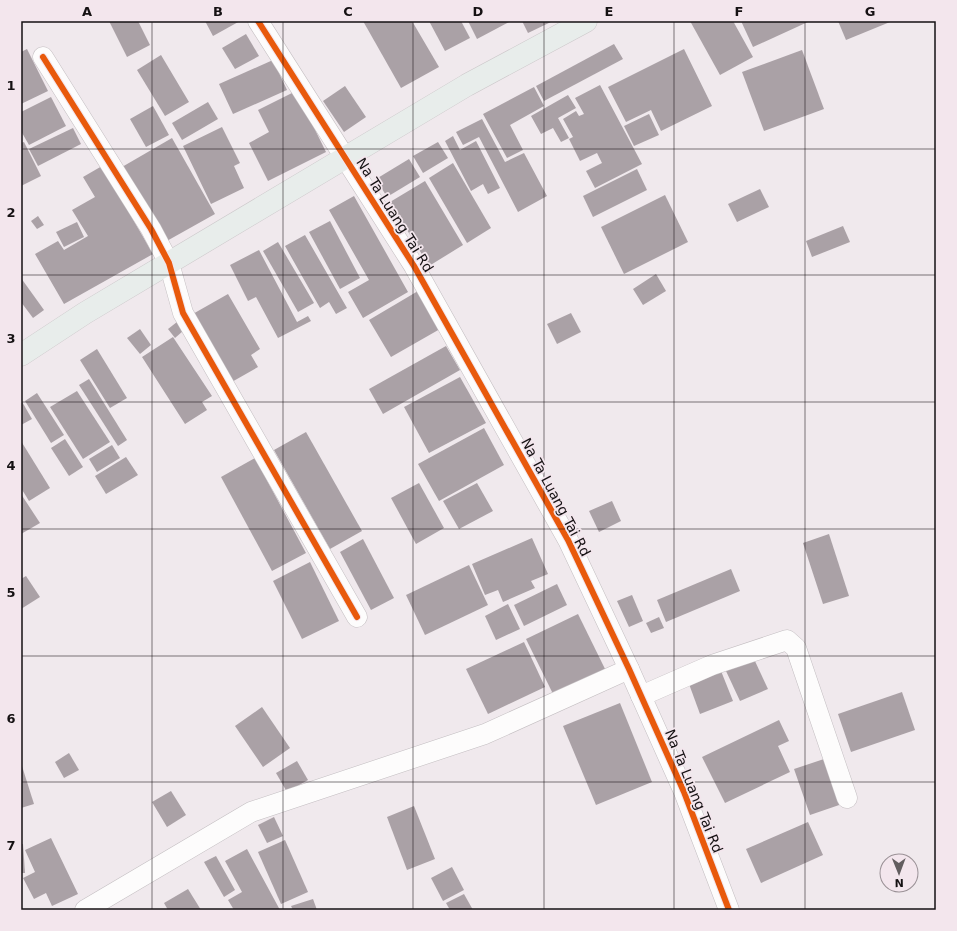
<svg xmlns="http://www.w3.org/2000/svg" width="957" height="931" font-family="'DejaVu Sans',sans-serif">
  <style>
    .building { fill: #aaa1a6 }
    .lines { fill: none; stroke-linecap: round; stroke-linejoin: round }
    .minor-casing { stroke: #c3bec1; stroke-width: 21 }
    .major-casing { stroke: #cbc7c9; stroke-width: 23 }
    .minor { stroke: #fdfcfc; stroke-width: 20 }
    .major { stroke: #e8edeb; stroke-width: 22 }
    .cycleway-casing { stroke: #f3e6ed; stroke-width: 8 }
    .cycleway { stroke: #e8590c; stroke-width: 6 }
    .grid { fill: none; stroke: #151113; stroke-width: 1; stroke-opacity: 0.55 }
    .labels { text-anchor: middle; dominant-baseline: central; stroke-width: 3.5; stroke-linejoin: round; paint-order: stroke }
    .street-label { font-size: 14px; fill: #151113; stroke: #f3e6ed }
    .neatline { fill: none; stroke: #151113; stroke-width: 1.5 }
    .grid-label { font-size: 13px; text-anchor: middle; font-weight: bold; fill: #151113 }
  </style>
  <rect width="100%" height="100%" fill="#f0e9ed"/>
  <g class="building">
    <path d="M109,21H138L150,45L127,57Z"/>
    <path d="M205,21H240L213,36Z"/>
    <path d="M363,21H412L439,67L401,88Z"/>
    <path d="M429,21H461L470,38L445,51Z"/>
    <path d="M468,21H511L477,39Z"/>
    <path d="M522,21H553L528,33Z"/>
    <path d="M690,21H733L753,57L720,75Z"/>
    <path d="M741,21H810L753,47Z"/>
    <path d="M838,21H889L890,22L846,40Z"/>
    <path d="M246,34L259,56L235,69L222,48Z"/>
    <path d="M614,44L623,59L544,101L536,86Z"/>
    <path d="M27,49L48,91L21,104V52Z"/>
    <path d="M684,49L712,106L661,131L651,110L626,122L608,87Z"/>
    <path d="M802,50L824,109L764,131L742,72Z"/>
    <path d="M161,55L189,102L165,116L137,70Z"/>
    <path d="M273,60L287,90L233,114L219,84Z"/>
    <path d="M600,85L642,164L595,188L586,171L602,163L597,153L580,161L569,139L573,137L563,119L576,111L579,116L584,114L575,98Z"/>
    <path d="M345,86L366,117L344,132L323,101Z"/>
    <path d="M534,87L544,106L510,125L523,150L507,158L483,114Z"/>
    <path d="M296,91L326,152L268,181L249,143L269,132L258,110Z"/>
    <path d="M568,95L576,108L558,118L569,138L561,142L553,128L541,134L531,116Z"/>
    <path d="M51,97L66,126L29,145L21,131V112Z"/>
    <path d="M208,102L218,119L182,140L172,123Z"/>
    <path d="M153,106L169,135L146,147L130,119Z"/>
    <path d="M649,114L659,135L634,146L624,126Z"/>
    <path d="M482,119L505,162L524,153L547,196L518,212L479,137L463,145L456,132Z"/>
    <path d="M222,127L240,163L234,166L244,188L211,204L183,146Z"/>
    <path d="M73,128L81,144L38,166L29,149Z"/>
    <path d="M453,136L460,150L476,141L500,188L488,194L483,184L471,191L445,141Z"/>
    <path d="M172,138L215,214L165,242L122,167Z"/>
    <path d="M24,142L41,176L21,186V143Z"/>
    <path d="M438,142L448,158L423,173L413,156Z"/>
    <path d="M409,159L420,177L387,197L376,179Z"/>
    <path d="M453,163L491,228L467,243L429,178Z"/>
    <path d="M102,166L153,254L64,304L35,254L58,241L64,250L88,236L72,210L95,197L83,177Z"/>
    <path d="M637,169L647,190L593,217L583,196Z"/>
    <path d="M425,181L463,245L429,266L390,202Z"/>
    <path d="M760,189L769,207L737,222L728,204Z"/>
    <path d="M665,195L688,242L624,274L601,227Z"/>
    <path d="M354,196L408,292L363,318L348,292L369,280L329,210Z"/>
    <path d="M38,216L44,225L37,229L31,221Z"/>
    <path d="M330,221L360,278L340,289L309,232Z"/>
    <path d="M77,222L84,237L64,247L56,232Z"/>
    <path d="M843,226L850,242L812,257L806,241Z"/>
    <path d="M305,235L347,308L336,314L329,302L320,308L285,246Z"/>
    <path d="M278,242L314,303L298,312L263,251Z"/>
    <path d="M259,250L297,322L308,316L311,321L278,338L256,297L248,301L230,265Z"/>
    <path d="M656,274L666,291L643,305L633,289Z"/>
    <path d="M21,278L44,310L33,318L21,302Z"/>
    <path d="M418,291L440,329L391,357L369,320Z"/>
    <path d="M228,294L260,349L251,355L258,367L230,383L191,315Z"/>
    <path d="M571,313L581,332L557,344L547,324Z"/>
    <path d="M177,322L183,331L175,338L168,329Z"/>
    <path d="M140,329L151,345L140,354L127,338Z"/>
    <path d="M173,337L212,396L202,402L207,410L185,424L142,357Z"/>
    <path d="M446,346L460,370L383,414L369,389Z"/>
    <path d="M97,349L127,398L110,408L80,360Z"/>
    <path d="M460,377L486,423L429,453L404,407Z"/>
    <path d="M89,379L127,440L118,446L79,385Z"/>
    <path d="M77,391L110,442L83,459L50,407Z"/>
    <path d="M37,393L64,435L51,443L25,401Z"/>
    <path d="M21,400L32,419L21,425Z"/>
    <path d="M484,428L504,465L439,501L418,464Z"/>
    <path d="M306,432L362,531L330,549L274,450Z"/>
    <path d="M65,439L83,467L69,476L51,448Z"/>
    <path d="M21,441L50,488L29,501L21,488Z"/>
    <path d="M112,445L120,458L97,472L89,459Z"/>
    <path d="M126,457L138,475L106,494L95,476Z"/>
    <path d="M255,458L306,553L272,571L221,477Z"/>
    <path d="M419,483L444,528L416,544L391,498Z"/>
    <path d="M477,483L493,511L459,529L443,501Z"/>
    <path d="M21,494L40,523L21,534Z"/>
    <path d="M612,501L621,521L599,532L589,511Z"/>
    <path d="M829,534L849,596L823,604L803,543Z"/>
    <path d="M532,538L548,574L531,581L535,588L503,602L498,590L485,595L472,564Z"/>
    <path d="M363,539L394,598L371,610L340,552Z"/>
    <path d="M310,562L339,621L302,639L273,581Z"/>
    <path d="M469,565L488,605L425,635L406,595Z"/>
    <path d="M731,569L740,591L666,622L657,600Z"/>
    <path d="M26,576L40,597L21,609V579Z"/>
    <path d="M557,584L567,605L524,626L514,605Z"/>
    <path d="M632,595L643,621L629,627L617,601Z"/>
    <path d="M508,604L520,629L496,640L485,616Z"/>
    <path d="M578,614L607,673L555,698L526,639Z"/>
    <path d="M659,617L664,628L651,633L646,623Z"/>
    <path d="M524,642L545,687L488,714L466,669Z"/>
    <path d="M754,659L768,689L740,701L726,671Z"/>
    <path d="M721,671L733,701L700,714L689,684Z"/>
    <path d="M902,692L915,730L851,752L838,714Z"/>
    <path d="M620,703L652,782L596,805L563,726Z"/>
    <path d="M262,707L290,748L263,767L235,726Z"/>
    <path d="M779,720L789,741L778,746L790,772L725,803L702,757Z"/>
    <path d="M69,753L79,770L64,778L55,762Z"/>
    <path d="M830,757L845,803L810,815L794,769Z"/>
    <path d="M297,761L308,780L287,792L276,773Z"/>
    <path d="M21,763L34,804L21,808Z"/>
    <path d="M171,791L186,815L167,827L152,802Z"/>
    <path d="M414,806L435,859L407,870L387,817Z"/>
    <path d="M274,817L283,836L267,843L258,825Z"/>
    <path d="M808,822L823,855L761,883L746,849Z"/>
    <path d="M51,838L78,894L52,906L46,893L34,899L23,878L35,872L25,850Z"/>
    <path d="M285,840L308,892L281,904L258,852Z"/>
    <path d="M21,844H23L25,873H21Z"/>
    <path d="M247,849L280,910H234L228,900L242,892L225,861Z"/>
    <path d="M216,856L235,890L224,897L204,862Z"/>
    <path d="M452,867L464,890L443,901L431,878Z"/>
    <path d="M188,889L201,910H168L164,903Z"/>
    <path d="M464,894L473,910H450L446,903Z"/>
    <path d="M313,899L317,910H293L291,906Z"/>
  </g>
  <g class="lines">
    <defs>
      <g id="minor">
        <path d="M258,21L414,266L568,540L629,669L684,792L729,910"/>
        <path d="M43,57L151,229L169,263L183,313L357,617"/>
        <path d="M641,696L712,665L787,640L796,648L847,798"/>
        <path d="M85,910L251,812L485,734L629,669"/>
      </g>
      <path id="major" d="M21,355L85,313L467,85L586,21"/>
    </defs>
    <use href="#minor" class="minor-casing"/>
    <use href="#major" class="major-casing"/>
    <use href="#minor" class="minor"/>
    <use href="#major" class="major"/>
    <defs>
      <g id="cycleway">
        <path d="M258,21L414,266L568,540L629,669L684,792L729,910"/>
        <path d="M43,57L151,229L169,263L183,313L357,617"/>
      </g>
    </defs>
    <use href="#cycleway" class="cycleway-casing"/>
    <use href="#cycleway" class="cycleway"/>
  </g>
  <path class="grid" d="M152,21V910M283,21V910M413,21V910M544,21V910M674,21V910M805,21V910M21,149H936M21,275H936M21,402H936M21,529H936M21,656H936M21,782H936"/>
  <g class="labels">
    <g class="street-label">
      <text transform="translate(395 215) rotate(58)">Na Ta Luang Tai Rd</text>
      <text transform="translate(556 497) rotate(62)">Na Ta Luang Tai Rd</text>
      <text transform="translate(694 791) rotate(68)">Na Ta Luang Tai Rd</text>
    </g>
  </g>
  <rect width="957" height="931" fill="none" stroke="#f3e6ed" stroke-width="44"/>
  <g transform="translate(899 873) rotate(179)"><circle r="19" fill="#f3e6ed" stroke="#9a9196"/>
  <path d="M0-3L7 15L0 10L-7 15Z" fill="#625d5f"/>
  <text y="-6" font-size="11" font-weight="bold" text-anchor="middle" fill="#151113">N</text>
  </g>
  <rect x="22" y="22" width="913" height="887" class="neatline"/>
  <g class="grid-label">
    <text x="87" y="16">A</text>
    <text x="218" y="16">B</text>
    <text x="348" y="16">C</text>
    <text x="478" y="16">D</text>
    <text x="609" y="16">E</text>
    <text x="739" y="16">F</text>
    <text x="870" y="16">G</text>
    <text x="11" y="90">1</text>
    <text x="11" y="217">2</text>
    <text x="11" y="343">3</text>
    <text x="11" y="470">4</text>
    <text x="11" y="597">5</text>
    <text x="11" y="723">6</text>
    <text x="11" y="850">7</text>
  </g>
</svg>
